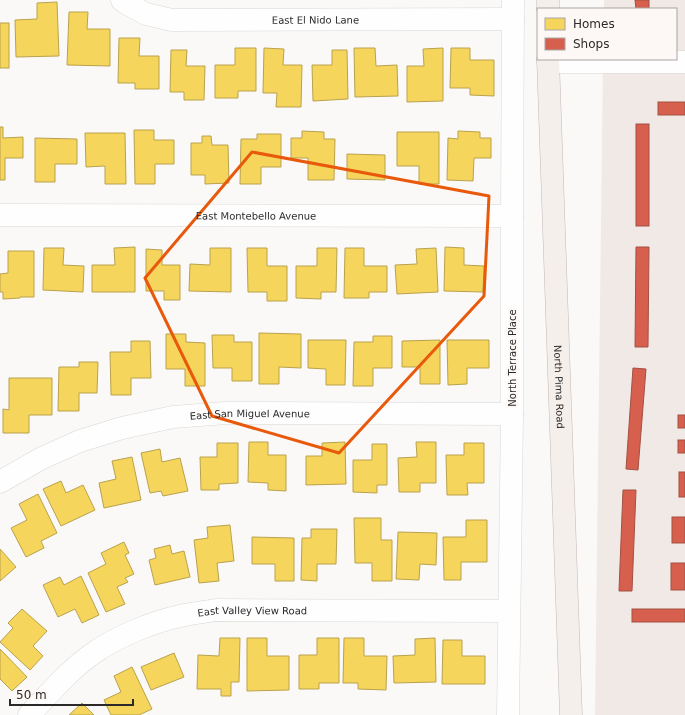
<svg xmlns="http://www.w3.org/2000/svg" width="685" height="715" font-family="'DejaVu Sans',sans-serif">
  <style>
    .built { fill: #f0e9e5 }
    .homes { fill: #f6d55c; stroke: #b9a24d }
    .shops { fill: #d6604d; stroke: #a35042 }
    .lines { fill: none; stroke-linecap: round; stroke-linejoin: round }
    .minor-casing { stroke: #d8d7d5; stroke-width: 23 }
    .major-casing { stroke: #c3b8b3; stroke-width: 23 }
    .minor { stroke: #fefefe; stroke-width: 22 }
    .major { stroke: #f5efec; stroke-width: 22 }
    .marked { fill: none; stroke: #e8590c; stroke-width: 3; stroke-linejoin: round }
    .labels { text-anchor: middle; dominant-baseline: central; stroke-width: 4; stroke-linejoin: round; paint-order: stroke }
    .street-label { font-size: 10px; fill: #2b2a29; stroke: #fdf8f5 }
  </style>
  <rect width="100%" height="100%" fill="#fbf9f7"/>
  <path class="built" d="M604,0H685V715H595L603,59H676V9H604Z"/>
  <g class="homes">
    <path d="M57,2L59,56L16,57L15,20L37,19V3Z"/>
    <path d="M69,12H88L87,29H110V66L67,65Z"/>
    <rect x="0" y="23" width="9" height="45"/>
    <path d="M119,38H140L139,56H159V89H135V83H118Z"/>
    <path d="M235,48H256V91H238V98H215V65H235Z"/>
    <path d="M264,48L284,49L283,65H302L301,107H276L277,93H263Z"/>
    <path d="M354,48H375L376,66L397,65L398,96L355,97Z"/>
    <path d="M443,48V101L407,102V66H424L423,49Z"/>
    <path d="M451,48H470V60H494V96L470,95V88H450Z"/>
    <path d="M171,50H187L186,66H205L204,100H184V92H170Z"/>
    <path d="M332,50H347L348,99L313,101L312,65H332Z"/>
    <path d="M0,127H3V138L23,137V158H5V180H0Z"/>
    <path d="M134,130H154V140H174V164H155V184H135Z"/>
    <path d="M302,131L324,132V139H335L334,180H308V158H291V138H302Z"/>
    <path d="M458,131L480,132V138H491V158H474L473,181L447,180L448,138L458,139Z"/>
    <path d="M397,132H439V184H419V166H397Z"/>
    <path d="M85,133H125L126,184H105V166L86,167Z"/>
    <path d="M257,134H281V167H261V184H240L241,139H257Z"/>
    <path d="M202,136H211L212,145H228L229,183L205,184V175H191V143H202Z"/>
    <path d="M35,138L77,139V164H55V182H35Z"/>
    <path d="M347,154L385,155V180L347,179Z"/>
    <path d="M135,247V292H92V265H115L114,248Z"/>
    <path d="M445,247L464,248V265L484,266L483,292L444,291Z"/>
    <path d="M44,248H64L63,265L84,266L83,292L43,290Z"/>
    <path d="M210,248H231V292L189,291L190,264L210,265Z"/>
    <path d="M247,248H267V266H287V301H267V292H248Z"/>
    <path d="M317,248H337L336,292H321V299L296,298V266H317Z"/>
    <path d="M345,248H364V266H387V292H369V298H344Z"/>
    <path d="M436,248L438,292L397,294L395,265L417,264L416,249Z"/>
    <path d="M146,249L162,250V265H180V300H164V291H146Z"/>
    <path d="M8,251H34V297H20V298L3,299V292H0V274L8,273Z"/>
    <path d="M259,333L301,334V368L279,367V384H259Z"/>
    <path d="M166,334H186V342L205,343V386H185V369H166Z"/>
    <path d="M212,335H234V342H252V381H232V368H213Z"/>
    <path d="M373,336H392V368H373V386H353L354,342H373Z"/>
    <path d="M308,340H346L345,385H326V369L308,368Z"/>
    <path d="M440,340V384H420V367H402V341Z"/>
    <path d="M447,340H489V368H467V384L448,385Z"/>
    <path d="M131,341H150L151,378H131V395H111L110,352H131Z"/>
    <path d="M79,362H98L97,393H79V411H58L59,367H79Z"/>
    <path d="M9,378H52V415H29V433H3V409L9,410Z"/>
    <path d="M249,442H268V455H286V491L268,490V483L248,482Z"/>
    <path d="M345,442L346,484L306,485V456H322V443Z"/>
    <path d="M416,442H436V483H420V492H399L398,458L417,457Z"/>
    <path d="M217,443H238V483L219,484V490H201L200,457H217Z"/>
    <path d="M464,443H484V483H467L468,495H447L446,455H464Z"/>
    <path d="M372,444H387V485H377V493L353,492V460H372Z"/>
    <path d="M160,449L162,462L180,458L188,491L163,496L161,491L150,493L141,453Z"/>
    <path d="M132,457L141,500L104,508L99,483L116,479L112,461Z"/>
    <path d="M61,481L66,493L83,485L95,510L61,526L43,489Z"/>
    <path d="M38,494L57,533L41,541L44,548L26,557L11,528L27,520L19,504Z"/>
    <path d="M354,518H381V540H392V581H372V563H355Z"/>
    <path d="M466,520H487V562H461V580H444L443,537H466Z"/>
    <path d="M230,525L234,561L217,563L219,581L199,583L194,540L208,538L207,527Z"/>
    <path d="M311,529H337L336,564H317V581L301,580L302,538H311Z"/>
    <path d="M398,532L437,533L436,565L420,564L419,580L396,579Z"/>
    <path d="M252,537L294,538V581H275V564H252Z"/>
    <path d="M124,542L129,553L125,555L134,574L125,578L128,582L117,587L125,604L106,612L88,573L106,564L101,553Z"/>
    <path d="M170,545L172,554L184,551L190,577L155,585L149,560L156,558L154,549Z"/>
    <path d="M0,549L16,567L0,581Z"/>
    <path d="M81,576L99,615L82,623L75,609L58,617L43,585L60,577L64,585Z"/>
    <path d="M22,609L47,631L33,646L43,656L30,670L0,642L13,628L8,623Z"/>
    <path d="M220,638H240L239,682H231V696H221V689H197L198,655L219,656Z"/>
    <path d="M247,638H267V656H289V690L247,691Z"/>
    <path d="M317,638H339V683H319V689H299V655H317Z"/>
    <path d="M344,638H364V656H387L386,690L358,689V683H343Z"/>
    <path d="M435,638L436,682L394,683L393,656L415,655V639Z"/>
    <path d="M443,640H462V656H485V684H442Z"/>
    <path d="M0,649L27,677L12,691L0,679Z"/>
    <path d="M174,653L184,677L151,690L141,667Z"/>
    <path d="M132,667L152,709L139,715H111L104,700L121,692L114,676Z"/>
    <path d="M82,703L94,715H69Z"/>
  </g>
  <g class="shops">
    <path d="M635,0H649V9H636Z"/>
    <rect x="658" y="102" width="27" height="13"/>
    <rect x="636" y="124" width="13" height="102"/>
    <path d="M636,247H649L648,347H635Z"/>
    <path d="M633,368L646,369L638,470L626,469Z"/>
    <rect x="678" y="415" width="7" height="13"/>
    <rect x="678" y="440" width="7" height="13"/>
    <rect x="679" y="472" width="6" height="25"/>
    <path d="M623,490H636L632,591H619Z"/>
    <rect x="672" y="517" width="13" height="26"/>
    <rect x="671" y="563" width="14" height="27"/>
    <rect x="632" y="609" width="53" height="13"/>
  </g>
  <g class="lines">
    <defs>
      <g id="minor">
        <path id="s1" d="M122,0L126,3L146,14L172,20L513,19"/>
        <path d="M548,62H685"/>
        <path id="s2" d="M0,215L512,216"/>
        <path id="s3" d="M0,482L42,458L80,441L122,428L173,417L226,413L512,414"/>
        <path id="s4" d="M29,715C50,693 70,669 95,652C118,636 153,622 180,616C192,613 204,612 216,610L509,611"/>
        <path d="M508,715L512,414V216L513,0"/>
      </g>
      <g id="major">
        <path d="M548,9V0"/>
        <path id="s5" d="M548,59L571,715"/>
      </g>
    </defs>
    <use href="#minor" class="minor-casing"/>
    <use href="#major" class="major-casing"/>
    <use href="#minor" class="minor"/>
    <use href="#major" class="major"/>
  </g>
  <path class="marked" d="M252,152L489,196L484,296L339,453L212,416L145,278Z"/>
  <g class="labels">
    <g class="street-label">
      <text stroke="none"><textPath href="#s1" startOffset="198">East El Nido Lane</textPath></text>
      <text stroke="none"><textPath href="#s2" startOffset="256">East Montebello Avenue</textPath></text>
      <text transform="translate(512 358) rotate(-90)">North Terrace Place</text>
      <text stroke="none"><textPath href="#s5" startOffset="328">North Pima Road</textPath></text>
      <text stroke="none"><textPath href="#s3" startOffset="263">East San Miguel Avenue</textPath></text>
      <text stroke="none"><textPath href="#s4" startOffset="257">East Valley View Road</textPath></text>
    </g>
  </g>
  <rect x="537" y="8" width="140" height="52" fill="#fdf8f5" stroke="#a9a6a3"/>
  <rect x="545" y="18" width="20" height="12" fill="#f6d55c" stroke="#a9a6a3"/>
  <text x="573" y="28" font-size="12" fill="#2b2a29">Homes</text>
  <rect x="545" y="38" width="20" height="12" fill="#d6604d" stroke="#a9a6a3"/>
  <text x="573" y="48" font-size="12" fill="#2b2a29">Shops</text>
  <path d="M10 699v6h123v-6" fill="none" stroke="#2b2a29" stroke-width="2"/>
  <text x="16" y="699" font-size="12" fill="#2b2a29" stroke="#fdf8f5" stroke-width="3" paint-order="stroke">50 m</text>
</svg>
